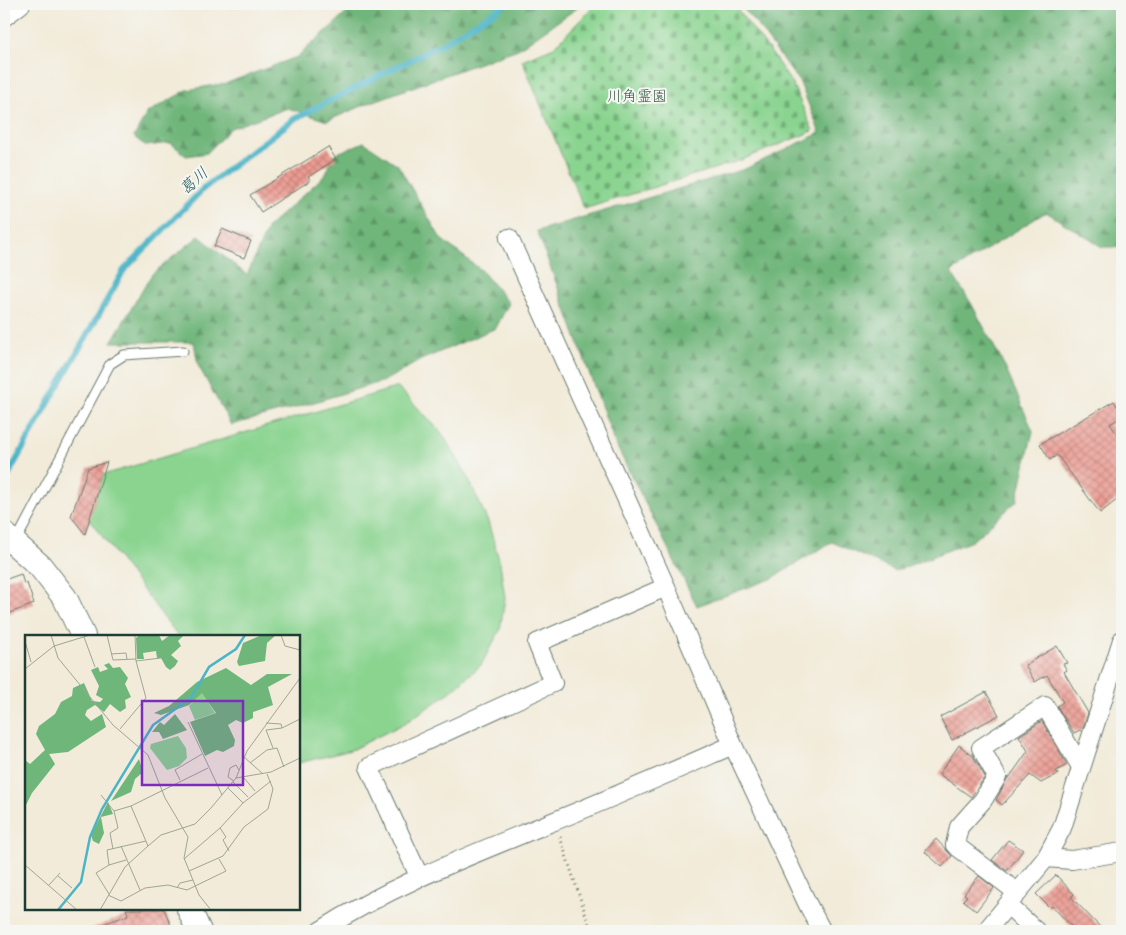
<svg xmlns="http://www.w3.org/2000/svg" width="1126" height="935" font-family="'Comic Neue','Klee One',sans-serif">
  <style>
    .grass { fill: #8ad490; stroke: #548862 }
    .forest { fill: url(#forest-firs); stroke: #477a57 }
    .cemetery { fill: url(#cemetery-stones); stroke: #548862 }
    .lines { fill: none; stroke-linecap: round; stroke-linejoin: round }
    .stream { stroke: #4bb5c8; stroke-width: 6 }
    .building { fill: url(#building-cross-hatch) }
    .lane-casing { stroke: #697a6e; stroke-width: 11 }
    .street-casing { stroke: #697a6e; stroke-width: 20 }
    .secondary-casing { stroke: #697a6e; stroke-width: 26 }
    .path { stroke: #697a6e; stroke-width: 3; stroke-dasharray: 1 4; stroke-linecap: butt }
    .lane { stroke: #fff; stroke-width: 9 }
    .street { stroke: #fff; stroke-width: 18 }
    .secondary { stroke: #fff; stroke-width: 24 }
    .labels { text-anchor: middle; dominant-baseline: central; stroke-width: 4; stroke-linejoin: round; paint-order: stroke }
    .park-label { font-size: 15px; fill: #345b46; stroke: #f6f6f2 }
    .water-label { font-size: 16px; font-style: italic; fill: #2a5b59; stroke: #f6f6f2 }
    .inset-river { fill: none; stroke: #4bb5c8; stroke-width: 2.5 }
    .inset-road { fill: none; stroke: #9ea597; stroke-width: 1 }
    .view { fill: #7b2cbf; fill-opacity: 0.15; stroke: #7b2cbf; stroke-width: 2.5 }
    .inset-edge { fill: none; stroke: #1f3d34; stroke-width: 2.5 }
  </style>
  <defs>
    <pattern id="forest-firs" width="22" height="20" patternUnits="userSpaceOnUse" patternTransform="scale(1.25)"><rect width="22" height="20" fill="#6fb67a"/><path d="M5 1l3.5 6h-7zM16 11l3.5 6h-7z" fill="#5b9565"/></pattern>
    <pattern id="cemetery-stones" width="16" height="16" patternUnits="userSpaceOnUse" patternTransform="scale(1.25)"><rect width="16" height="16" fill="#8ad490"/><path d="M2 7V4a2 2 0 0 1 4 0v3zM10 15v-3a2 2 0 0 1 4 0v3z" fill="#70ad76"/></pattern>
    <pattern id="building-cross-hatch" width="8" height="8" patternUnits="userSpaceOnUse" patternTransform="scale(1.25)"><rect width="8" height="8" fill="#ec9b92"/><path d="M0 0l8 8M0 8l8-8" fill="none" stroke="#bf8078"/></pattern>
  </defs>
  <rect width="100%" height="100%" fill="#f6f6f2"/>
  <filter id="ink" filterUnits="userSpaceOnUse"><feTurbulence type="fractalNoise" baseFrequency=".02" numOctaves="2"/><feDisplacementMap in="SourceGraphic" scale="10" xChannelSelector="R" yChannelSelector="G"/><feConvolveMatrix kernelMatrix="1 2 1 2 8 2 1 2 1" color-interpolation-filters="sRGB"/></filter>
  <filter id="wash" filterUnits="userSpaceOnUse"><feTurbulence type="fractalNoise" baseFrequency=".0096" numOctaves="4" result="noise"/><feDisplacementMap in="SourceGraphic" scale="20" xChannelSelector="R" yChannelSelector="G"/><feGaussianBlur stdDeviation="1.12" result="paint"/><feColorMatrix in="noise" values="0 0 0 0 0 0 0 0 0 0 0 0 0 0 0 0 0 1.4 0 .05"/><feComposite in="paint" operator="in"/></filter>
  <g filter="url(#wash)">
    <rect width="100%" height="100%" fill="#f2ebd9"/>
    <path class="grass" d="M398,387L441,432L466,473L488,522L500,563L505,598L500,630L481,665L449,693L405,723L351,750L299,763V636H178L89,519L103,475Z"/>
    <g class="forest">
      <path d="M357,4H583L518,49L374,101L327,121L288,108L231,128L207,153L186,156L171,143L146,146L134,137L147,113L187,90L227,83L297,57Z"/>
      <path d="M739,4H1122V247H1102L1046,212L951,272L971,303L1004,365L1033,431L1017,501L972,541L895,571L832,542L771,579L697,606L615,443L537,231L745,169L820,133L800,83L758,26Z"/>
      <path d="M364,142L398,165L441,239L481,270L509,303L496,328L421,360L384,381L291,409L231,425L198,365L194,342H111L152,274L199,236L247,275L268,227L326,174L333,155Z"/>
    </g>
    <path class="cemetery" d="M596,4H733L770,51L793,85L813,131L739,161L584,209L522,60L554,47Z"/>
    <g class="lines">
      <path class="stream" d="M4,485L13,466L124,270L204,188L294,119L442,44L506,4"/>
    </g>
    <g id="blocks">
      <g class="building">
        <path d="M328,147L336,159L308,177L311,180L261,212L250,195Z"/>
        <path d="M222,229L251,241L244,258L214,246Z"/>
        <path d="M1114,401L1122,415V417L1110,424L1122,441V496L1100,513L1057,455L1050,460L1040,444Z"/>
        <path d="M107,462L85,534L71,516L88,468Z"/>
        <path d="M21,574L24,584L27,583L34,604L4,615V580Z"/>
        <path d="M1057,646L1067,663L1063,664L1067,670L1064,672L1088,713L1082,732L1080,730L1074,733L1057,706L1063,702L1047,675L1035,682L1025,665Z"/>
        <path d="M986,692L999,715L952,740L940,717Z"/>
        <path d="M1042,721L1067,765L1056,771L1058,774L1041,783L1030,775L1002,805L996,800L1008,777L1009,778L1028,751L1019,736Z"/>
        <path d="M959,745L973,756L985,777L971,797L939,774Z"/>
        <path d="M936,839L952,856L942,867L925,852Z"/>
        <path d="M1008,840L1023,850L1007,871L992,860Z"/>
        <path d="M1056,875L1074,894L1071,897L1104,931H1076L1052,906L1050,908L1036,894Z"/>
        <path d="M979,876L994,888L976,911L963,900L967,896L964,894Z"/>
        <path d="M126,909H164L172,928L163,931H90V929L128,915Z"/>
      </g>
    </g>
  </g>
  <g filter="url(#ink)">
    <use href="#blocks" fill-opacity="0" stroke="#697a6e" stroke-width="1"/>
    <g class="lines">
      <defs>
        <path id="lane" d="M15,543L110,364L124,355L183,351"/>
        <g id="street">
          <path d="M4,17L21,4"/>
          <path d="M509,238L666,587L733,745L808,905L822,931"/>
          <path d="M1046,858L1072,860L1122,852"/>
          <path d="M419,876L369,767L553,683L537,643L666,587"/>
          <path d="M1018,893L955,845L959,827L983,800L997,777L981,748L1045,706L1081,767"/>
          <path d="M1008,905L1036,931"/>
          <path d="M320,931C392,885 469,856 547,824C610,799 671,772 733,745"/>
          <path d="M986,931L1046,858L1062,828L1122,640"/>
        </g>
        <g id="secondary">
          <path d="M4,534L40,566L65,598L83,636"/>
          <path d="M189,909L199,931"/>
        </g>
      </defs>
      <use href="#lane" class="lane-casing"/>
      <use href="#street" class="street-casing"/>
      <use href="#secondary" class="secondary-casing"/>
      <path class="path" d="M560,837L591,931"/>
      <use href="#lane" class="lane"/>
      <use href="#street" class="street"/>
      <use href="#secondary" class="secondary"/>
    </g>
  </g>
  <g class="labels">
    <g class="park-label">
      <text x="637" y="96">川角霊園</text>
    </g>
    <g class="water-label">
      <text transform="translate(194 181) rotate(-42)">葛川</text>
    </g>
  </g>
  <g transform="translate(25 635)">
    <rect width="275" height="275" fill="#f2ebd9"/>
    <path d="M153,101L161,113L162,123L154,131L142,135L125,113L126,109Z" fill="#8ad490"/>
    <path d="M114,0H134L137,6L145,0H159L153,6L156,11L146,20L153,26L150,31L145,35L141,32L136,23H132L131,16L118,18L119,24H112L111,3ZM237,0H251L242,8L240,26L214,31L212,27L218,8ZM84,28L88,33L95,32L103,43L100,49L106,62L100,65L101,73L95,77L85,69L79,77L70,70L62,75L60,80L66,86L77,79L81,92L43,117L24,119L30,129L7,158L0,172V125L5,129L20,115L11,99L14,91L30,79L36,67L47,61L48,53L59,48L67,66L75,67L78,64L71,60L74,51L66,35L73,32L75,37L83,34L79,30ZM201,33L226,50L242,39H267L243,52L248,70L228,77V83L218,88L211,85L203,90L210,105L209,111L198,117L192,115L180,121L165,87L191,78L177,59L164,70L136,80L129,78L144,71L172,47ZM150,79L162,95L138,104L134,97H127L135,87L139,90ZM114,124L118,137L110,144L106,157L86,166ZM83,167L88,179L76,182L79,198L74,209L68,206L66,200Z" fill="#6fb67a"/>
    <path d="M177,58L190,78L170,85L164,71Z" fill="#8ad490"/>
    <path class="inset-river" d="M33,275L56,247L65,202L77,174L128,90L166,63L184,32L211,14L220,0"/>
    <path class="inset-road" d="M26,0L33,23L42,34L88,90L123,120L140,163L163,202L159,223L174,260L186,275M82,0L88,25L111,24M256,0L260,11L275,15M59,2L70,32M0,6L6,27M275,17V53M86,19L101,18L102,24M111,26L136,23M0,34L29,11L65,0M163,87L197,160M257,93L275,84M95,94L121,63L111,26L110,0M241,95L257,93L256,89L241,88M241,95L248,113M219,122L238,139M225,128L242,115L252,113L259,132M211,143L246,137L275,123M219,143L230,156M155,145L150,135L177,119M209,146L203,142L205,133L211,130L214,135M208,147L223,162M203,153L218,168L246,146M76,160L89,176L93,193L85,198L88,214M106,171L123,211M89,176L106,171L183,133M96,211L115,255M204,216L198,205L201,202L195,193L218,168M159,224L195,193M0,230L52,275M84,230L101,225M164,236L198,221L219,192L243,174L248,154L242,139M33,241L47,253M24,250L35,238M152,253L155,248L168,245M84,259L71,238L84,230L82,215L121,206M83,260L96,266L120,253L143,250L162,255L201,236L194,224M75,275L100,232L123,211L136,200L170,189L186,173L211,143L222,116L275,43"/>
    <path class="view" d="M117,66H218V150H117Z"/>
    <rect width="275" height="275" class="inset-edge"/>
  </g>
  <rect width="1126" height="935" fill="none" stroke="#f6f6f2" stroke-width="20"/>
</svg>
